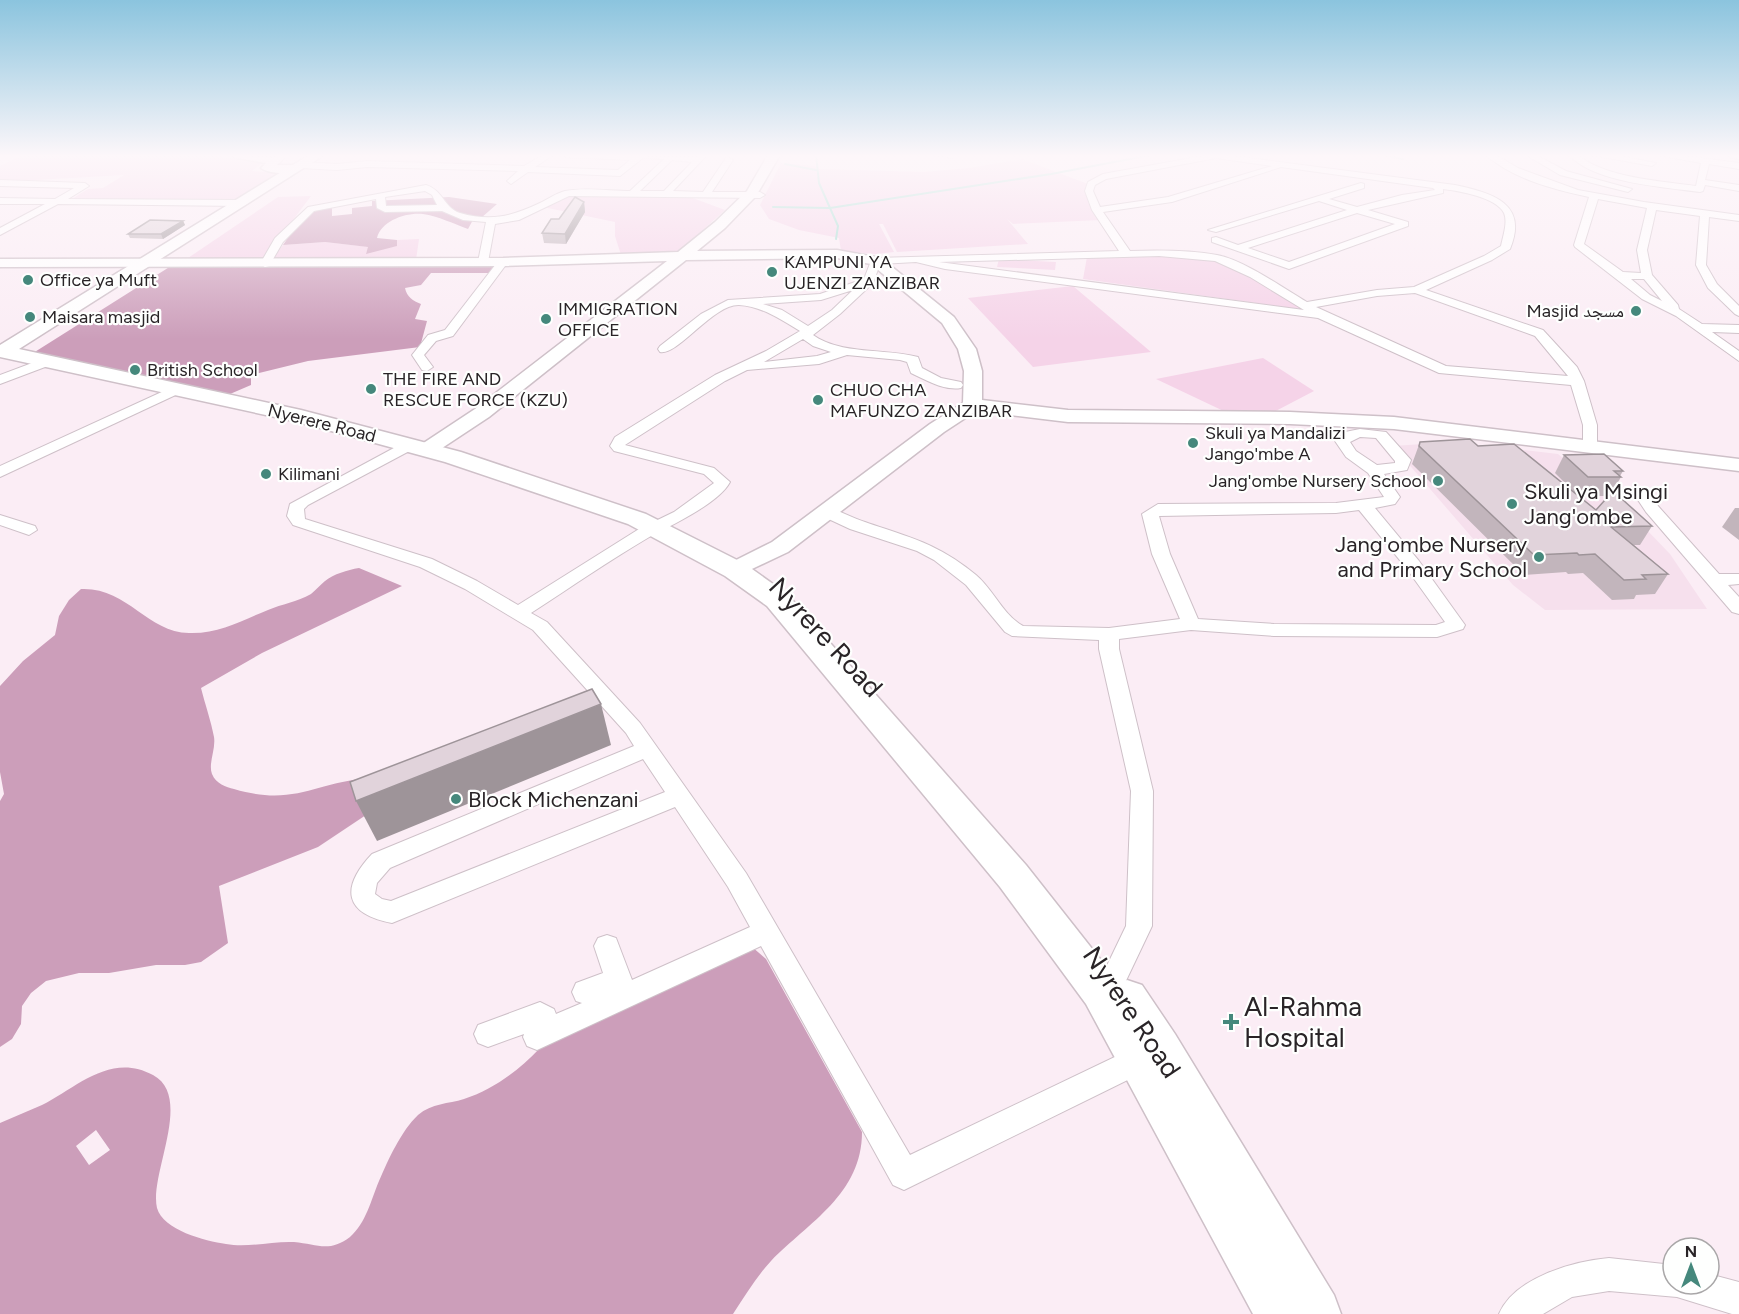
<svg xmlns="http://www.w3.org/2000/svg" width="1739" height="1314" font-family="Figtree,'Noto Naskh Arabic',sans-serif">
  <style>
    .built { fill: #f6e0ed }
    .green { fill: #f5d3e8 }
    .forest { fill: #cc9eba; fill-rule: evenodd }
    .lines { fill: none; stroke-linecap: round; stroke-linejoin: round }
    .stream { stroke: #9fdcd0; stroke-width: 2 }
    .street-casing { stroke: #cec0c8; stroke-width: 2 }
    .secondary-casing { stroke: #cec0c8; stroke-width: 3 }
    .primary-casing { stroke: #cec0c8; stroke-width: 3 }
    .street { fill: #fff; fill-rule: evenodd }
    .secondary { fill: #fff; fill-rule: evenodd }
    .primary { fill: #fff; fill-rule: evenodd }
    .wall { fill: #c2b5bc; fill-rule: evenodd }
    .shaded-wall { fill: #9e9499 }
    .building { fill: #e1d3db; stroke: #9e9499; stroke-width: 1.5 }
    .poi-dot { fill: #45887c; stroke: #fefffe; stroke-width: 2 }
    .labels { text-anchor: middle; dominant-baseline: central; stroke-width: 4.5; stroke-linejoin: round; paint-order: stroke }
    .far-poi-label { font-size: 18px; fill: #292427; stroke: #fefffe; text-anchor: start }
    .far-street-label { font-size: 18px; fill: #292427; stroke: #fefffe }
    .poi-label { font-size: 22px; fill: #292427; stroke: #fefffe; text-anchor: start }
    .near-street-label { font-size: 27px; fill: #292427; stroke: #fefffe }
    .near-poi-label { font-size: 27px; fill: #292427; stroke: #fefffe; text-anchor: start }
  </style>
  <rect width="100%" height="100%" fill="#fbedf5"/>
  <path class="built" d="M1453,442L1558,454L1645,528L1670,554L1707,609L1545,610L1513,585L1393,446Z"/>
  <g class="green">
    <path d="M23,155H210L262,163L252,171L281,173L236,202L72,199L88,189L103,188L124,175L0,182V166Z"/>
    <path d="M1022,159L1088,184L1089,203L1101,220L1013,224L1007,219L1028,244L897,252L883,224H879L894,252L876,254L841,251L839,238L799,230L769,219L760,205L781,163L815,166L818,169L924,172L969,168Z"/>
    <path d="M563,195L690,197L725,210L675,255L622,258L615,236V222L543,207Z"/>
    <path d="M311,196L263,260H188V258L278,197Z"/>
    <path d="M419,239L416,260L271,261L283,245L325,242L369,247L366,253L396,246L397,240Z"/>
    <path d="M1158,255L1214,259L1252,277L1306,310L1083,279L1087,257Z"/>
    <path d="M999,259L1056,262L1055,270L997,267Z"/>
    <path d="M1073,286L1151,352L1033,367L968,298Z"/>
    <path d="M1263,358L1314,391L1251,424L1156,379Z"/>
  </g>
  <g class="forest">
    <path d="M449,197L497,204L481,218H474L468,229C454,224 438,216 423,214C406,212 381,221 377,238L397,240V246L366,254L368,247L325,242L283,245L304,215L332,206V216L352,214V208L372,206V201Z"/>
    <path d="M496,265L491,273H431L421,285L405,288C407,297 413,301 421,304L415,319L427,321L420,347L308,361L251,375V385L223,397L30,355L171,266Z"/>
    <path d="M359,568L402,586L262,653L201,688C205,704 211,721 214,737C216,749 208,763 212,774C216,784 226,787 234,789C295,807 315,782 370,778L366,815L318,847L219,886L228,943L201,962L185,965H156L109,973H79L46,981L31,993L22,1006L21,1024L12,1039L0,1047V801L4,794L0,772V686L23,661L55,635L59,616L69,600L81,589C127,587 147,632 189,633C219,634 240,621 268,610C282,604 297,602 311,594C316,590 320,585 325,581C334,574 347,570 359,568Z"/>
    <path d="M751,946L766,959L862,1132C862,1194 809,1222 771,1261C756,1277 745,1296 733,1314H0V1123C14,1117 28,1111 42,1105C77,1087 111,1052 153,1075C194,1097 149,1174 157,1208C163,1230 205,1241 226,1244C248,1248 272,1241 294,1242C317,1244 329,1253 350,1237C366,1223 371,1200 379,1181C388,1160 401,1131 418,1115C432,1103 448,1104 464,1099C493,1090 519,1070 539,1049ZM96,1130L110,1150L89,1165L76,1146Z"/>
  </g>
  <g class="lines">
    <g class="stream">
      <path d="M1383,155L1403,159"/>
      <path d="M785,164L816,170"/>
      <path d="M773,207L830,208L819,183L816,155"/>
      <path d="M836,239L838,226L830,208L1051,174L1151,155"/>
    </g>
    <defs>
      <g id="street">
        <path d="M279,155H289L278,163H272V159Z"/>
        <path d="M543,155H553L535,167L618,170L630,160L566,157L562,155L696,157L707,155L673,191L703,192L726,158H729L733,160L712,192H760L765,195L760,198L569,196L519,220L495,224L488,262L483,265L478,262L486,222L463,220L442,211L385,212L377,208L376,199L314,211L283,242L269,266L265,267L260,264L275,238L308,207L426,185C443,190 444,208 460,213C491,222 513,216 540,203C548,199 557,193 565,191C583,187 612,191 630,191L664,159L643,158L620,176L528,172L511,184L507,181L518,171L367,167L337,170L301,168L297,165L301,162L337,164L367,161L524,166ZM672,160L692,162L664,191H640ZM425,191L432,195L437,205L386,206L385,197Z"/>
        <path d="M937,155H955L956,156L952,158Z"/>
        <path d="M1208,155H1227L1455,185C1492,193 1529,203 1510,249L1492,260L1426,290L1543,330L1577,367L1584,381L1597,425V448L1595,451L1590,452L1583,448V425L1571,385L1439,373L1318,318L945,269L916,262L880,264L873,283L840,314L813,335C841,355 884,348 918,357L922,368L941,378L961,382L963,385L961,388C944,391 926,380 911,373L907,362L900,360L847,355L819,364L747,370L725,381L625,445L714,468L730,482C719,503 672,525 651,536C610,560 571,587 531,613L547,622L640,723L746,873L910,1155L1144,1043L1154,1047L1158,1057L1154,1067L904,1190L893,1185L761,946L537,1050L527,1046L523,1037L524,1034L488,1047L478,1043L474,1034L478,1025L540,1002L554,1009L556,1014L582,1003L576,1001L572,992L576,983L603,973L594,946L598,938L607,935L616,938L632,980L750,927L728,887L675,807L392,923C344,914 340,888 372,854L634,746L626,733L533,630L465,589L420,567L293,525L287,516L290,504L405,442H415L417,445L415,448L308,505L304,509L305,519L432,559L477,581L518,605L639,529L674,512L714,483L704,474L614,451L610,446L615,437L715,375L766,351L800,331C782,320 761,306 739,305C713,304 678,356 660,352L658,349L660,346L701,314L728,300L820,294L864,279L871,261L876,258L1119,251L1092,210L1085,191L1088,182L1103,174ZM1216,158L1272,166L1168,197L1100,207L1093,191L1095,185L1106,179ZM1281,167L1433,188L1435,190L1402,195L1357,207L1329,199L1364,188V184L1361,183L1208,230L1216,232L1319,201L1347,210L1238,245L1216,237L1212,238V242L1289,269L1408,226V222L1368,210L1443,193V189C1459,191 1496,197 1504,213C1508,222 1503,236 1501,246L1484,256L1414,287L1377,290L1307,302C1283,288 1244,260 1217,255C1189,250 1158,250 1130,251L1103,212L1172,202ZM1357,213L1395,224L1289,262L1248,248ZM1159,256L1215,261L1250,277L1304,310L939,262ZM853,290L832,310L808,326L782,310L763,304L821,300ZM1415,293L1535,336L1568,376L1446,366L1316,307L1377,296ZM803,339L813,346L831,352L817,356L764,362ZM643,759L665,792L391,901L382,899L375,894L377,883L390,868Z"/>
        <path d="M1486,155H1496L1518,168L1578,190L1644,202L1739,215V221L1709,217L1706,265L1717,284L1739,306V316L1735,314L1708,288L1696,265L1700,216L1656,210L1647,250L1652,275L1678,305L1679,309L1702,324L1739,325V333L1712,332L1739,351V361L1676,316L1642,299L1575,247L1574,245L1589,197C1555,190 1513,179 1486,155ZM1598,199L1647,208L1637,250L1641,273L1623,272L1584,244ZM1631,279H1644L1662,301L1650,295Z"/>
        <path d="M1526,155H1536L1566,171L1632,189L1628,192L1560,175Z"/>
        <path d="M1569,155H1578C1605,178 1661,181 1696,186L1701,163L1657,155H1679L1739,163V169L1709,164L1705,180L1739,185V191L1705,185L1703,191L1700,192C1663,187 1595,183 1569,155Z"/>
        <path d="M1592,155H1614L1656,163L1652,166Z"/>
        <path d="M0,180L85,183L89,186L68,199L243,200L248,203L243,206L58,204L0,235V228L45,204H0V198L55,199L74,188L0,186Z"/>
        <path d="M503,259L508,262L453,336L436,341L424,355L433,367L427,371L422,370L412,355L428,335L445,330L499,260Z"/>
        <path d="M48,357L53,358L54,361L53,364L0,384V375Z"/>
        <path d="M177,385L184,389L182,392L0,477V466Z"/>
        <path d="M1360,429L1386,432L1411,460L1407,470L1384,474L1400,497L1395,504L1375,508L1419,561L1465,625L1463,629L1437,637L1274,636L1191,630L1119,639V649L1153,791L1152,926L1123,987L1114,990L1105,987L1101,978L1126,926L1131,791L1099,649V640L1012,636L1005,632L966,585L934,560L917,551L850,529L820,515L818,512L826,507C839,510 852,518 865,522C911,538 937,543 976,575C993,589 1003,615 1023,626L1109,628L1180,619L1152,554L1142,514L1158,504L1336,503L1384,497L1368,473L1346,457L1335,441L1345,432ZM1360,437L1376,438L1395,461V463L1377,465L1356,451L1350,442ZM1359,510L1407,569L1445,622L1436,625L1274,624L1198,619L1170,554L1159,516L1336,513Z"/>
        <path d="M1642,489L1648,491L1658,506L1719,574H1739V584L1728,585L1739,597V614L1732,612L1646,512L1634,494Z"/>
        <path d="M0,515L35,526L37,530L29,535L0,525Z"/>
        <path d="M1609,1258L1673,1265V1284H1709V1274L1739,1282V1314H1732L1677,1297L1609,1291L1572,1297L1543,1314H1499C1514,1278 1573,1261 1609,1258Z"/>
      </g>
      <g id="secondary">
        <path d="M231,155L275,158L281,161L277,165H294L300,169C292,175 269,174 261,168L266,163L237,158Z"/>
        <path d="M768,155H780L756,196L725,228L697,251L837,250L881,258L954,317L976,349L982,371V400L1068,410L1290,412L1394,417L1739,459V471L1394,429L1290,424L1068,422L976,411L944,432L788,552L735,577L726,575L723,570L726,565L772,542L930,424L963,403L964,371L958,349L942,323L871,264L837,258L686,260L489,417L433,454L426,456L419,454L416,450L419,446L475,409L667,261L503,266L0,267V259L503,258L678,252L715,222L747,191Z"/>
        <path d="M1729,155H1739V159L1731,157Z"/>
      </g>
      <path id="primary" d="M309,155H324L19,349L301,410L461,452L646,514L745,564L787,594L1026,865L1119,983L1127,980L1142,985L1175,1034L1334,1295L1341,1314H1253L1086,1004L1000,887L767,606L725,576L628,524L445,462L298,422L0,357V345Z"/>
    </defs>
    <use href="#street" class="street-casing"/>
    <use href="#secondary" class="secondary-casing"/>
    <use href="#primary" class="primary-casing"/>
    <use href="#street" class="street"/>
    <use href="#secondary" class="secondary"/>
    <use href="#primary" class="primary"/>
  </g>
  <g class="wall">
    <path d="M584,202L585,212L566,244L544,243L542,233Z"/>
    <path d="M183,221L185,225L163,239L130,238L128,234Z"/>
    <path d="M1420,442L1478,446L1577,495L1555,473L1564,455L1623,471L1620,476L1621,477L1613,491L1652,526L1640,545H1634L1668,574L1655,594L1636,595L1634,599L1612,600L1583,573L1568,574L1566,572L1524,575L1412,464ZM1578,496H1609L1596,510Z"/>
    <path d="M1735,508H1739V540L1722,527Z"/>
  </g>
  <g class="shaded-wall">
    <path d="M584,202L585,212L566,244L565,234Z"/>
    <path d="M183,221L185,225L163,239L161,234Z"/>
    <path d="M601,704L611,745L377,841L356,801Z"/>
  </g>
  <g class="building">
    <path d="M575,197L584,202L565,234L542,233L551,219H559Z"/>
    <path d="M150,220L183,221L161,234H128Z"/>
    <path d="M1470,439L1478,446L1514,444L1596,510L1613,491L1652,526L1611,527L1668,574L1642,575L1646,579L1624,580L1595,554L1579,555L1577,553L1534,555L1419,446L1420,442Z"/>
    <path d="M1604,454L1623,471H1614L1621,477H1588L1564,455Z"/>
    <path d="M592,689L601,704L356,801L350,782Z"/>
  </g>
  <linearGradient id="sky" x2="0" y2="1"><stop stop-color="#8bc4de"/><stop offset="0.46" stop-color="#fdf7fa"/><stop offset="1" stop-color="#fdf7fa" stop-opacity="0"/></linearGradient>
  <rect width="1739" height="339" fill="url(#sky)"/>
  <g class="poi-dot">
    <circle cx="772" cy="272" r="6"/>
    <circle cx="28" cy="280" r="6"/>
    <circle cx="1636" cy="311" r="6"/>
    <circle cx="30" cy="317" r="6"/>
    <circle cx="546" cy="319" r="6"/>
    <circle cx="135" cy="370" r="6"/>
    <circle cx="371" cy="389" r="6"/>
    <circle cx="818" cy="400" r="6"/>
    <circle cx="1193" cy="443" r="6"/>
    <circle cx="266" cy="474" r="6"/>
    <circle cx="1438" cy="481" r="6"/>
    <circle cx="1512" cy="504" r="6"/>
    <circle cx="1539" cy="557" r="6"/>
    <circle cx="456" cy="799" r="6"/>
    <path d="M1228 1013h6v6h6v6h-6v6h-6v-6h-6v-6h6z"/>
  </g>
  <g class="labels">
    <g class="far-poi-label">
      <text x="784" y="262">KAMPUNI YA<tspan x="784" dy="21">UJENZI ZANZIBAR</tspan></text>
      <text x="40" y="280">Office ya Muft</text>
      <text x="558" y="309">IMMIGRATION<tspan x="558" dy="21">OFFICE</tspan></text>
      <text x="1624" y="311" text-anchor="end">Masjid مسجد</text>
      <text x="42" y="317">Maisara masjid</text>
      <text x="147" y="370">British School</text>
      <text x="383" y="379">THE FIRE AND<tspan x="383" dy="21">RESCUE FORCE (KZU)</tspan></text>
      <text x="830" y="390">CHUO CHA<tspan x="830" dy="21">MAFUNZO ZANZIBAR</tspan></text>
      <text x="1205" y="433">Skuli ya Mandalizi<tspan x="1205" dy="21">Jango'mbe A</tspan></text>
      <text x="278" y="474">Kilimani</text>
      <text x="1426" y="481" text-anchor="end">Jang'ombe Nursery School</text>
    </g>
    <g class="far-street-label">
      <text transform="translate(322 423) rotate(14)">Nyerere Road</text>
    </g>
    <g class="poi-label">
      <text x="1524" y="491">Skuli ya Msingi<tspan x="1524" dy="25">Jang'ombe</tspan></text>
      <text x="1527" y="544" text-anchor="end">Jang'ombe Nursery<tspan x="1527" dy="25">and Primary School</tspan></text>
      <text x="468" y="799">Block Michenzani</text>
    </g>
    <g class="near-street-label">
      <text transform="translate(826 637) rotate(47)">Nyrere Road</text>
      <text transform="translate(1132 1012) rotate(56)">Nyrere Road</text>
    </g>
    <g class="near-poi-label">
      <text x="1244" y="1006">Al-Rahma<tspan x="1244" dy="31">Hospital</tspan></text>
    </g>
  </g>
  <g transform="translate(1691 1266)"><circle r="28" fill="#fefffe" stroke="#a9a7a8" stroke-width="1.5"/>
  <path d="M0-4.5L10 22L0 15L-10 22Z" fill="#45887c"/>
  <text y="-9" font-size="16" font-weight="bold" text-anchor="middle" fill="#292427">N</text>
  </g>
</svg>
